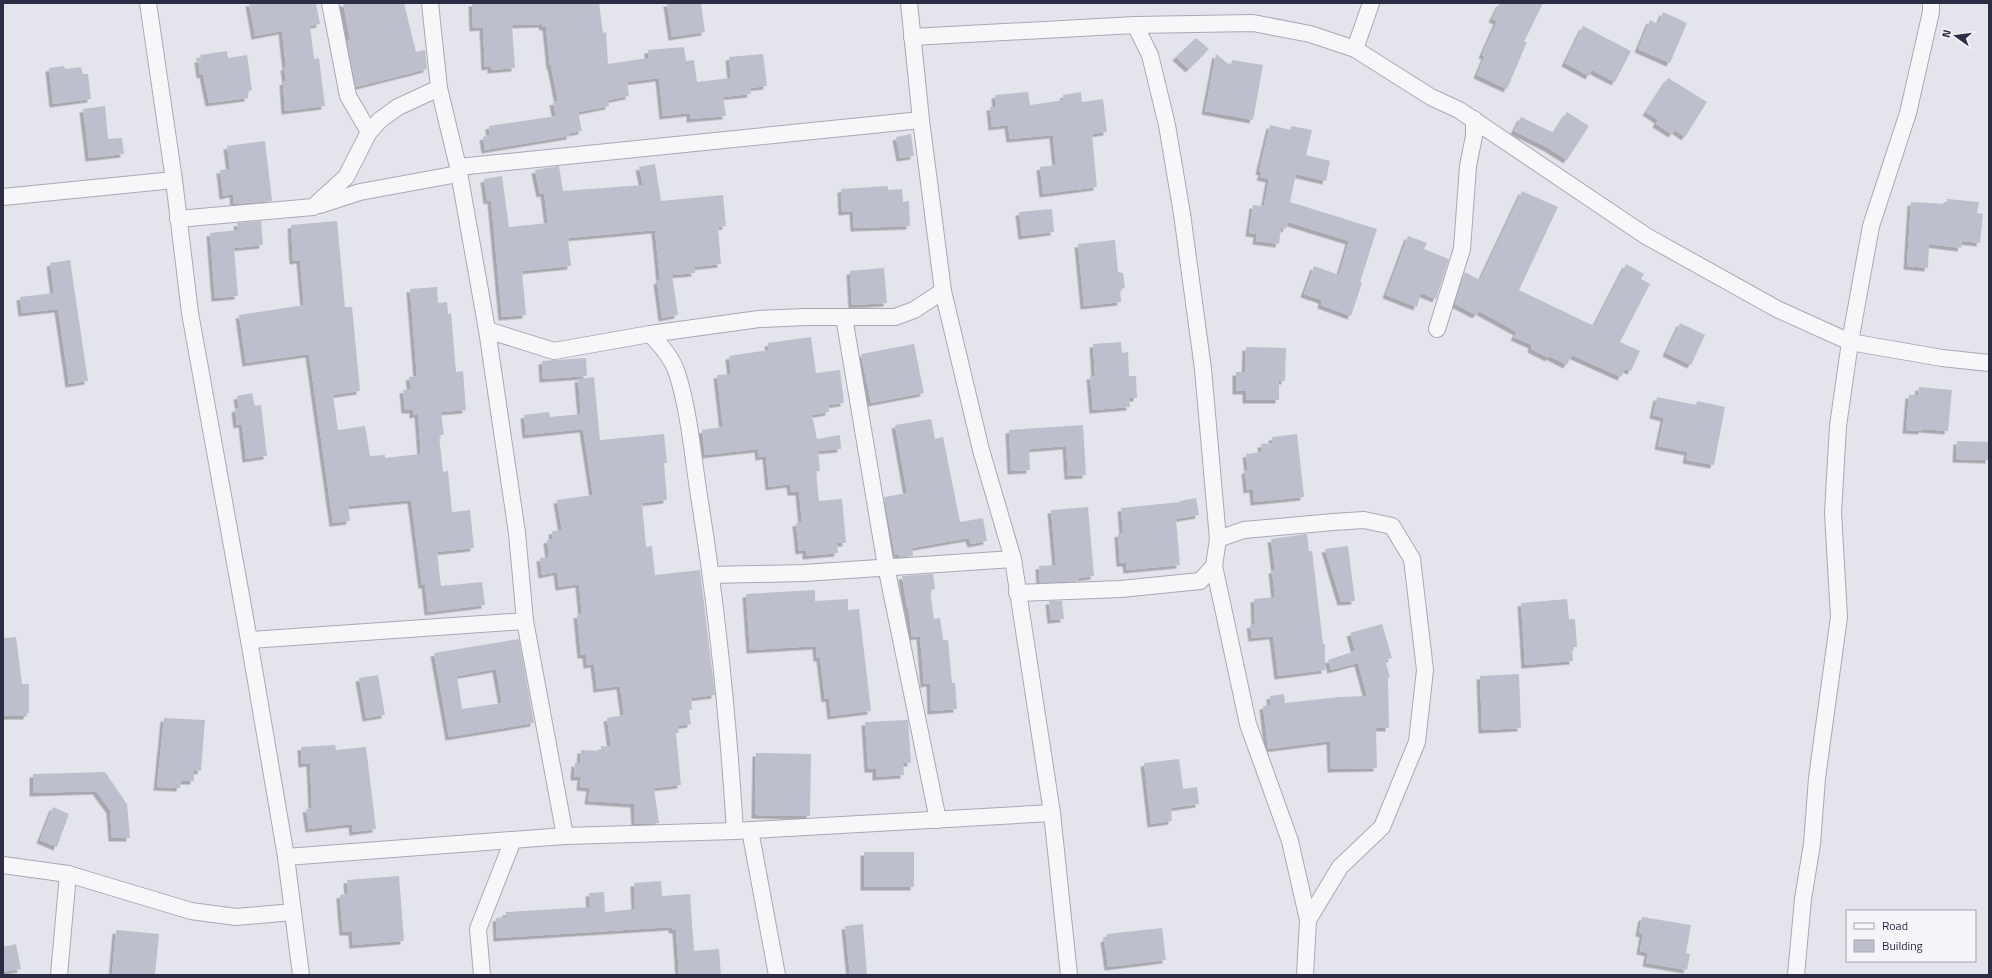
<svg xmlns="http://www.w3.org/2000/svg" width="1992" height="978" font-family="'Titillium Web',sans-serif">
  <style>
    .building { fill: #bebfcc; fill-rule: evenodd; filter: url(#shadow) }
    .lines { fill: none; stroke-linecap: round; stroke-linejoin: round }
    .street-casing { stroke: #a9a9b6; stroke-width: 18 }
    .street { stroke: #f7f7fa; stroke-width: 16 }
  </style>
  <defs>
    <filter id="shadow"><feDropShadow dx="-3.5" dy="3.5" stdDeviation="0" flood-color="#0004"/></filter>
  </defs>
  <rect width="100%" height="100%" fill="#e4e4ec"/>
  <g class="building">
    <path d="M249,3H316L320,24L310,26L314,59L319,58L325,106L285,111L283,82L286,81L284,67H286L282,31L255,36Z"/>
    <path d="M343,3H404L416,52L425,50L427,69L356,87L347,41L350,40Z"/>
    <path d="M472,3H599L603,33L606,32L608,64L648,58V50L684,47L686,61L694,60L697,82L731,78L729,57L763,54L767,86L750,88L751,94L723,97L726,116L690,119V113L663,116L659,78L627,82L629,96L608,100L609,106L578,112L582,131L570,133V136L485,150L483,137L490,135L489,126L556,116L553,102L558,101L551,66H550L546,27H543L542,24L512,25L515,68L491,70V66L485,67L483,27L473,28Z"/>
    <path d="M667,3H701L705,32L672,37Z"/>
    <path d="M1500,3H1543L1524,42H1527L1507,89L1477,75L1485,56L1482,55L1497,21L1492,19Z"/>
    <path d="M1663,12L1687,23L1670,63L1638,49L1650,20L1658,24Z"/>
    <path d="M1583,26L1631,51L1615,82L1592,70L1589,76L1565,63Z"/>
    <path d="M1196,38L1209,49L1189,69L1176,57Z"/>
    <path d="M227,51L228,58L247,55L252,90L248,91V98L209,103L203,74L200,75L198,59H201L200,55Z"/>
    <path d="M1216,54L1231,66L1232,60L1263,65L1253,120L1205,111Z"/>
    <path d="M64,66L65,69L81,67L83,74H88L91,99L53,104L49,68Z"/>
    <path d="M1668,78L1707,102L1685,137L1675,130L1672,134L1656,124L1658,120L1646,112Z"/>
    <path d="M1028,92L1030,105L1064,100L1063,95L1081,92L1082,102L1103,99L1107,132L1092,134L1097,187L1043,194L1040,167L1056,165L1053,135L1010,139L1008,125L992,127L990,107H996L995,95Z"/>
    <path d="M105,106L108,139L122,138L124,154L89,158L83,109Z"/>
    <path d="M1567,112L1589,126L1567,160L1548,148L1514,131L1521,117L1554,133Z"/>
    <path d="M1270,125L1291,130V126L1312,130L1306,155L1330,161L1326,181L1296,174L1290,202L1377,229L1360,282L1362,283L1351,316L1321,305L1322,300L1304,294L1314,266L1339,275L1349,241L1288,222L1286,229L1281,228L1279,244L1256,241L1257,234L1249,233L1253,205L1264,206L1269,179L1260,177L1262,172L1259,171Z"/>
    <path d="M911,134L914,156L900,158L896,137Z"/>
    <path d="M265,141L272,201L234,204L233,194L223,196L220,170L230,169L227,146Z"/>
    <path d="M655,164L661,201L723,195L726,226L718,227L721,264L694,267L695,273L672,275L678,315L662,318L657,281L660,280L655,230L568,238L571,266L522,271L526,315L502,317L491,200L487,201L484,179L502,176L509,227L548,223L544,193L540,194L535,170L559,166L563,191L643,185L639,167Z"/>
    <path d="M888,186V190L902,189L903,202L909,201L910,226L854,228L853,211L842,212L841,189Z"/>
    <path d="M1522,191L1558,207L1519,290L1594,326L1626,264L1644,274L1641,279L1650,284L1620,342L1640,351L1631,371L1625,369L1621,377L1572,355L1567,365L1549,356V358L1531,349L1532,345L1514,337L1517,332L1479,311L1476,315L1455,304L1465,272L1480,280Z"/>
    <path d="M1947,199L1979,202L1977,213L1983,214L1980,243L1962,241L1961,248L1929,244L1928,268L1907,266L1911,202L1946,204Z"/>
    <path d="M1052,209L1054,232L1022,236L1019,212Z"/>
    <path d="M261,221L263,245L234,248L238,296L215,298L210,233L238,230L237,223Z"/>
    <path d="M337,221L345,307H352L360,391L333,395L338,430L365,426L370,456L385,455V458L421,454L418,414L413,415V410H405L403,390L411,389L409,377L417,376L410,289L437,287L438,303L447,302L448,314L451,313L456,372L463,371L466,410L441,412L444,435H439L443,472L448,471L452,512L470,510L474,548L437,552L441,586L482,582L485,605L428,612L425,585H422L411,500L348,506L350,521L333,523L309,354L246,363L239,315L304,305L300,260L293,261L291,225Z"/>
    <path d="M1408,236L1427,243L1424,249L1449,259L1436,299L1421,293L1417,307L1386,295Z"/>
    <path d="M1115,240L1118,272L1123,273L1125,288L1120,289L1121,302L1084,306L1078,244Z"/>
    <path d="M70,260L88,381L69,384L58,309L22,313L20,297L54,293L50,263Z"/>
    <path d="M884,268L887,303L852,305L850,271Z"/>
    <path d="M1680,323L1705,335L1691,365L1666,353Z"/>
    <path d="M811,337L816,373L840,370L844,403L828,405L829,412L812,415L817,439L840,435L841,449L818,451L820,471H816L819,501L842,499L846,543H837L838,553L806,556V550L799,551L796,523L802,522L799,492H791L790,484L769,487L766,456L759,457L758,449L705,455L702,430L723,427L717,375L731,374L729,356L769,350L768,343Z"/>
    <path d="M1121,342L1122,353L1128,352L1129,376H1136L1137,398H1129L1130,407L1093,410L1090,376H1095L1093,344Z"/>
    <path d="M914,344L924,393L871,403L861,354Z"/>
    <path d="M1246,347L1286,348L1285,381H1279V400H1246V391H1236V372H1245Z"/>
    <path d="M586,358L587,376L543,379L542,361Z"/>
    <path d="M594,377L600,440L664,434L667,463H664L667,500L642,503L646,547L652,546L655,575L700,570L715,695L691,698L692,710H689L691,724L678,726L679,733H676L681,785L654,788L659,823L635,824L634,804L588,801L590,788L580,787L581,777H574L575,763L580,764L581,750L601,751V746L611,747L607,718L624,715L620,686L597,689L594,664L587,665L586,655H581L577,615L582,614L579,584L559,587L557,572L542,575L540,558L549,557L547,540L553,539L552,531L562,530L557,500L593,495L583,429L526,435L524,415L549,412L550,417L581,414L578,379Z"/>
    <path d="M1919,387L1952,390L1948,431L1922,429V431L1906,430L1909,395H1918Z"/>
    <path d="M252,393L255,406L261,405L267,456L246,459L242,424L237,425L235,409L239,408L237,396Z"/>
    <path d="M1657,397L1696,405L1697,401L1725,407L1714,465L1686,460L1688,452L1658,446L1664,418L1653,415Z"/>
    <path d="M931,419L935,439L943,437L960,522L983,518L987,541L971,544L969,538L912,548L913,556L900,557L899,554L895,555L884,497L907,493L895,425Z"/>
    <path d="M1083,425L1086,475L1068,476L1066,446L1029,449L1030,470L1011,471L1009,430Z"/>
    <path d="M1297,434L1304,497L1254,502L1253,489L1247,490L1245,471L1248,470L1246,454L1262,452L1261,444L1273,443L1272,437Z"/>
    <path d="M1957,441L1989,442V460L1956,459Z"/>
    <path d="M1196,498L1199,515L1176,519L1180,565L1127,570L1126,563H1120L1118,534L1123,533L1121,508L1180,502V501Z"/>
    <path d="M1088,507L1094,576L1079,578V581L1040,583L1039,566L1056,565L1051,510Z"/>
    <path d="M1307,534L1309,551H1312L1323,644H1325V670L1278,676L1273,636L1252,638L1250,625L1255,624L1254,599L1275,597L1272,570H1275L1271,539Z"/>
    <path d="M1348,546L1355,601L1341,602L1325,549Z"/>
    <path d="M933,574L935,589L930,590L934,619L940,618L943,640H948L952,683H955L957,709L931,711L930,683L924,684L920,636L912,637L908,607L907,608L902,576Z"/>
    <path d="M815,590V601L848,599V610L859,609L871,711L831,716L829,698L825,699L820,658H817L816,646L750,650L746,594Z"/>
    <path d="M1567,599L1569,619H1575L1577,647H1572L1573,661L1525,665L1521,603Z"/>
    <path d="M1049,601H1062L1064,619L1051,620Z"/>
    <path d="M1382,624L1392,658L1385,660L1390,677L1388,678L1389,728H1376L1377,768L1331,769L1330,741L1268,749L1263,706L1271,705L1270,696L1284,694L1285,703L1339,697L1367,696L1358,663L1331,670L1328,660L1355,651L1350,633Z"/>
    <path d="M16,637L22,684H29V713H27V716H3V638Z"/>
    <path d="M519,639L534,723L449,737L434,653ZM496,669L502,703L462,709L457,676Z"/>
    <path d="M1519,674L1521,728L1482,730L1480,676Z"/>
    <path d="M378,675L385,715L366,718L359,678Z"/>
    <path d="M164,718L205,720L201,771L194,770V781H181L180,788L157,787Z"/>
    <path d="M908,720L911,763H903L904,775L876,777V769H868L865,722Z"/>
    <path d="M335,745L336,750L366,747L376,829L353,832L352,824L309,829L306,809L312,808L310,763L302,764L301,747Z"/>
    <path d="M756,753L811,754L810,816L755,815Z"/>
    <path d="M1179,759L1183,789L1197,787L1199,804L1171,808L1172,821L1151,824L1144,763Z"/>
    <path d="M105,772L127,804L130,838H112L110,810L96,791L33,793V774Z"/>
    <path d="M53,807L69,814L57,847L40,840Z"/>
    <rect x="864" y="852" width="50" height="35"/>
    <path d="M399,876L404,941L353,945L352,932H343L341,910L340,895L348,894L347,880Z"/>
    <path d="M661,881L662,896L690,894L694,951L719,949L721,975H679L676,930H672V927L497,938L496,918L506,917V912L590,907L589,893L604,892L605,912L635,909L634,883Z"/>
    <path d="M1642,917L1691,925L1686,953L1690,954L1687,970L1646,963L1648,953L1640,951L1643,934L1639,933Z"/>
    <path d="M863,924L867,975H850L845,926Z"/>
    <path d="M1162,928L1166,960L1108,967L1104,939L1107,938V934Z"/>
    <path d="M116,930L159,934L155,975H112Z"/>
    <path d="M16,944L21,969L3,972V947Z"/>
  </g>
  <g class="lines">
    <defs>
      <g id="street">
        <path d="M148,3L174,180L190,313L249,640L286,857L301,975"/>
        <path d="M330,3L348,96L369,132"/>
        <path d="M430,3L439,88L458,167L487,330L517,533L525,621L565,836"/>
        <path d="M909,3L921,120L943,291L981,450L1013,559L1052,813L1069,975"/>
        <path d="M912,37L1135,25L1253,23L1310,34L1355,49L1431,97L1459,110L1646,236L1777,309L1850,342L1942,358L1989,363"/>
        <path d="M1355,49L1371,3"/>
        <path d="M458,167L921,120"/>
        <path d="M3,197L174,180"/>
        <path d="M320,205L360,192L458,174"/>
        <path d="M178,219L313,207L346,177L369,132L380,120L398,107L439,88"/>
        <path d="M844,317L886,566L938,820"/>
        <path d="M1437,329L1462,249L1468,166L1474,136V119"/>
        <path d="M487,330L554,351L650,334L759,319L806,317H895L914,310L943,291"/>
        <path d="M650,334C661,345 672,358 677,373C689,410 693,457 699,496C717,607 728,718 735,831"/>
        <path d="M1218,539L1244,530L1333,522L1364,520L1392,526L1412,559L1425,670L1417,742L1382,827L1340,867L1308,920L1305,975"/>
        <path d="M1214,566L1248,724L1290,841L1308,920"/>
        <path d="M711,575L804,573L1013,559"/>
        <path d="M1017,593L1121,589L1200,581L1214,566L1218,539L1203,369L1182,214L1167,125L1150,55L1135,25"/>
        <path d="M249,640L525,621"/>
        <path d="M750,830L777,975"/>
        <path d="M286,857L565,836L735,831L1052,813"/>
        <path d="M3,865L68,874L191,911L236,917L293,912"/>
        <path d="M59,975L68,874"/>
        <path d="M482,975L478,929L513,840"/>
        <path d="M1796,975L1803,899L1812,844L1817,778L1839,617L1833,513L1838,426L1850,342L1871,226L1908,113L1931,12V3"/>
      </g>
    </defs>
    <use href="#street" class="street-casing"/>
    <use href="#street" class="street"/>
  </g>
  <rect width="1992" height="978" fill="none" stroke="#2b2d44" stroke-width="8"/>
  <rect x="1846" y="910" width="130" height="52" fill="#f4f4f9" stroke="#a4a4b1"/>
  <rect x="1854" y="923" width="20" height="6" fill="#f7f7fa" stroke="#a4a4b1"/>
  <text x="1882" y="930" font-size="12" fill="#2b2d44">Road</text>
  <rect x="1854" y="940" width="20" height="12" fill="#bebfcc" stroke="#a4a4b1"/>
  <text x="1882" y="950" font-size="12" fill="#2b2d44">Building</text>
  <g transform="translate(1956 36) rotate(284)" stroke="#f4f4f9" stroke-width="3" paint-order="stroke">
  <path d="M0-3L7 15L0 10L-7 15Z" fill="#2b2d44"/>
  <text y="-6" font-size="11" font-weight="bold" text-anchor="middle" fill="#2b2d44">N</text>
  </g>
</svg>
